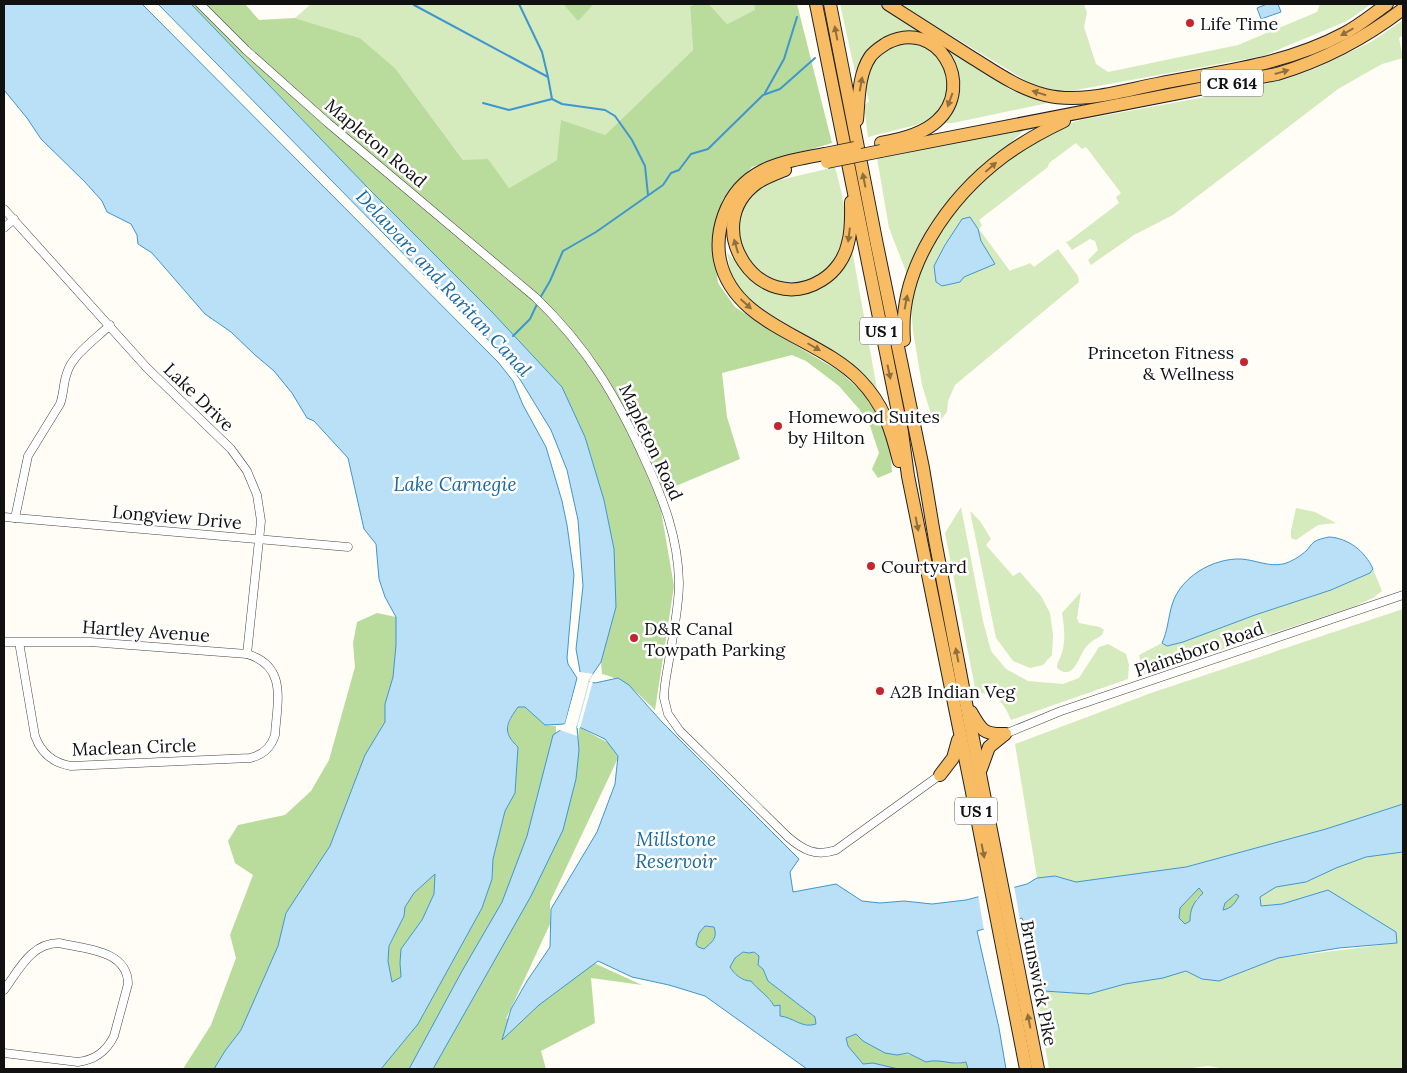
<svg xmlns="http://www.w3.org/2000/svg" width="1407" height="1073" font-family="Lora,serif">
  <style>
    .green { fill: #d5ebbd; fill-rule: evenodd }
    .forest { fill: #b9dc9c }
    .water { fill: #b9e0f7; stroke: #3f96cf; fill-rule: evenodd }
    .pier { fill: #fffdf5 }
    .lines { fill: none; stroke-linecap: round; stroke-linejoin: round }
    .stream { stroke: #3f96cf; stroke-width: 2 }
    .minor-casing { stroke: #444; stroke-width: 9 }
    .trunk-casing { stroke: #222; stroke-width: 14 }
    .minor { stroke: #fff; stroke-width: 8 }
    .trunk { stroke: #f7bc64; stroke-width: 12 }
    .trunk-bridge-casing { stroke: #222; stroke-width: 14; stroke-linecap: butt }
    .trunk-bridge { stroke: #f7bc64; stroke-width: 12 }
    .oneway { fill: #906f3f }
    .poi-dot { fill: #c4262e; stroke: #fff; stroke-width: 2 }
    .labels { text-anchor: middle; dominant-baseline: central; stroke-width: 5; stroke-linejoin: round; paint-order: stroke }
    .shield { fill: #fff; stroke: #585858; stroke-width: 1 }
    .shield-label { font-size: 16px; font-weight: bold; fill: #111 }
    .poi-label { font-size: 18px; fill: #111; stroke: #fff; text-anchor: start }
    .street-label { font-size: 18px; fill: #111; stroke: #fff }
    .water-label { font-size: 19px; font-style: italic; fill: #1768a6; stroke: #fff }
  </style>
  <rect width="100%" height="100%" fill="#fffdf5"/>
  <g class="green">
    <path d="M311,4H563L578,20L594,4H697L690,6L693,50L605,135L557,160L509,188L488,160H463L395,68L360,38L295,18Z"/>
    <path d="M709,4H754L756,10L727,24Z"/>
    <path d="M840,4H880L931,37L891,34L871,49L855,72Z"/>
    <path d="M899,4H1084L1087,13L1084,27L1096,64L1108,72L1238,45L1317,12L1320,4H1371L1347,21L1263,56L1065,92L1040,89Z"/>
    <path d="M1403,20V35L1399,38L1403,58L1382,64L1338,89L1173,215L1134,235L1091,265L1088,260L1098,250L1095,241L1090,239L1072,250L1066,242L1069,241L1119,203L1116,197L1121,193L1086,147L1082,149L1076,143L1049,163L1048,167L979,220L982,225L979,229L1010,271C1017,267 1023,267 1030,263L1034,267L1058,249L1078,276L1079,282L955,385L948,401L947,412L935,427L922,385L913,331L911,309L914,288L922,264L942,230L960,204L992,172L1047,132L1080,120L1249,89L1314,69L1371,42ZM970,217L978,229L981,241L995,264L963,277L945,245L962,220Z"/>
    <path d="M907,43L932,49L949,72L950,87L945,105L932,118L916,125L868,137L864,106L869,101L864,83L871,64L887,47Z"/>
    <path d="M944,47L1011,90L1048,103L953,123H942L956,102L959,83L955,62Z"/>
    <path d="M998,131H1023L941,209L907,274L889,228L877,158Z"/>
    <path d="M835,167C843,198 855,236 831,264C824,272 813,279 804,286L767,279L747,263L738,235L742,209L763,184Z"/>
    <path d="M851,244L877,389L849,362L752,303L732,280L727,252L757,285L784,295L815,289L836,275Z"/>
    <path d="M961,507L983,621L991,651L1006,669L1028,681L1063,684L1079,678L1099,647L1108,644L1126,654L1129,665L1128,679L1011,720C1004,702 995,692 976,693L945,533Z"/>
    <path d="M1296,508L1315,512L1336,523L1318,525L1296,540L1291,538V531Z"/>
    <path d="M970,511L980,521L991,539L986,545L1013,576L1020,572L1041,596L1050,613L1053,635L1052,655L1043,665L1030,668L1013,661L996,638Z"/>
    <path d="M1373,569L1382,591L1373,598L1353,607L1143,675L1139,655L1162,643L1167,646L1183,642L1255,615L1331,590L1370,573Z"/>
    <path d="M1081,592L1077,618L1079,623L1100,627L1104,630L1102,635C1096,639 1091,641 1086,647C1078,657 1074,682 1057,668C1057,662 1060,659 1062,653C1066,639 1064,626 1062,613Z"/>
    <path d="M1403,609V804L1326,829L1186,867L1076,882L1055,876L1037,878L1015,744L1151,693Z"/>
    <path d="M1403,852V1069H1226L1208,1066L1184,1069H1049L1022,918L1045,991L1089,994L1125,984L1163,978L1186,970L1202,979L1219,981L1278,958L1397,943L1328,890L1282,904L1260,906V897L1276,887L1306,882L1336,868L1366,857Z"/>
  </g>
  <g class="forest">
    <path d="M191,4H245L259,20L295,18L360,38L395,68L463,160L488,159L509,188L557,160L561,120L605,135L693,50L690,6L697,4H709L727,24L755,10L754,4H797L832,143L752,167L723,199L712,238L718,283L735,307L771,331L839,371L863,393L880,420L890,449L892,472L878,478L872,469L879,453L870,426L859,409L839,386L806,361L792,355L722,373L727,417L740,459L664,491L660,505L674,586L655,710C636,692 628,681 602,674L601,662L604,650L614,549L604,500L585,437L492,312L368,188Z"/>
    <path d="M563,4H594L578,21Z"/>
    <path d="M377,613L396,617V645L393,677L385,704V722L365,755L330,846L286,913L278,946L241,1030L225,1051L214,1069H183L211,1025L236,958L230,935L253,875L235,863L228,841L238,825L285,815L311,791L329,760L355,667L353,643L357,622Z"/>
    <path d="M518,707H525L545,725L556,726V737L578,743L579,727L616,747L618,758L550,902V924L506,1019L594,963L642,985L591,978L595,1023L541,1051L546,1069H381L418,1024L482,908L492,879L493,859L505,811L515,793L518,747C502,732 507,724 518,707Z"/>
    <path d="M435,873L434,894L422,920L401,949L400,963L401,977L392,982L388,961L389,947L404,916L405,907L414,893Z"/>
    <path d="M1199,888L1203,893L1196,899L1190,921L1185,924L1179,918L1180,908Z"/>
    <path d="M1237,894L1240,896C1235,903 1232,908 1223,910L1225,903Z"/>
    <path d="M705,926L714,927C718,938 712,943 704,949L698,947L696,944L699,933Z"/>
    <path d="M743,952L749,953L753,952L759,956L758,965L763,969L768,981L815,1017L816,1024C802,1029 793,1017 780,1016L770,999L758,990L751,982C743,981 734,974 730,967L735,958Z"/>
    <path d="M857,1034C863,1041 887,1054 897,1055C904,1055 907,1053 914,1056L958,1064L966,1062L968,1069H898L873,1063L863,1064L848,1046L846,1038Z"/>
  </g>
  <g class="water">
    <path d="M4,4H142L498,362L513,381L523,405L546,447L562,501L567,525L574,575L567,658L568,664L577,678L565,724L545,725L525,707H518C506,724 502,732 518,747L515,793L505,811L493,859L492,879L482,908L418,1024L381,1069H214L225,1051L241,1030L278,946L286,913L330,846L365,755L385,722V704L393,677L396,645V617L385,597L379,579L376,544L364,529L348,458L314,421L307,418L292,393L274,371L255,355L231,332L205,314L152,253L138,244L137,235L131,224L107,212L102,201L85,182L41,139L27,118L4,90ZM435,874L434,894L422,920L401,949L400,963L401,977L392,982L388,961L389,946L404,916L405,907L414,893Z"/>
    <path d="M158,4H191L368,188L492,312L562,387L585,437L604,500L614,549L616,607L601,662L588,681L595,683L618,678L629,685L662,722L799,859L790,872L793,892L836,884L862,901L880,903L904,901L932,904L966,900L1027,884L1037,878L1055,876L1076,882L1186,867L1326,829L1403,804V852L1366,857L1336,868L1306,882L1276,887L1260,897L1261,906L1282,904L1328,890L1396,932L1397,943L1339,948L1278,958L1219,981L1202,979L1186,971L1163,978L1125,984L1089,994L1044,991L1022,918L977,931L999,1028L1006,1069H968L966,1062C952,1066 940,1058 926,1062L908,1053L897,1055L885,1053L863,1041L856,1034L846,1038L848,1046L863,1064L873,1063L898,1069H807L705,996L669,985L632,977L598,961L539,1005L502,1040L511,1009L527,981L550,947L551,909L597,832L615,784L618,756L605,739L577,726L579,750L576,779L563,830L531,896L433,1069H409L462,971L502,902L527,836L553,735L568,725L581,677L576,649L583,586L578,520L567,470L551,430L521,381L501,353ZM1199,888L1203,893C1194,902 1190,908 1190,921L1185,924L1179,918L1180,908ZM1236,894L1239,896C1235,903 1232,908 1223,910L1225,903ZM705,926L714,927C718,938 712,942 704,949L698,947L696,944L699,933ZM743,952L749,953L754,952L759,956L758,965L763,969L768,981L815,1017L816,1024C802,1029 793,1017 780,1016V1005L774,1006C769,996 758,990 751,981C742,981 734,974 730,967L735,958Z"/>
    <path d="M1267,4H1278L1281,12L1261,19L1257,8Z"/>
    <path d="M970,217L978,229L981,241L995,264L964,277L960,282L942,286L936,282L934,266L945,245L962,219Z"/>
    <path d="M1329,537C1348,538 1365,551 1373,569L1370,573L1331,590L1255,615L1183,642L1167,646L1162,643C1168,630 1168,618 1172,605C1180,577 1213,558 1241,559C1256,560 1268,567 1283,564C1291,562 1301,556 1307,550C1309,548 1311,544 1314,542C1318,539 1325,538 1329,537Z"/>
  </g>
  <g class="pier">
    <path d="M580,672L593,674L589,680L576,728L577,736L560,730L559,727L565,724L578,678L577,673Z"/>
    <path d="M590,680L593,681L580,728H577Z"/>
    <path d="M1014,885L1020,921L984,931L978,894Z"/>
  </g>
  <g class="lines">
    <g class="stream">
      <path d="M519,4L542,52L548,77"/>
      <path d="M414,5L548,77L552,99L562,104L605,110L615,116L632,140L645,166L648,195"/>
      <path d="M765,93L784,59L797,17"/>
      <path d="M483,103L509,110L552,99"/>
      <path d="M540,298L550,281L563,251L596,232L663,185L671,173L679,170L691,154L708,149L763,95L780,89L815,58"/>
      <path d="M513,336L530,319L538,302"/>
    </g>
    <defs>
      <g id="minor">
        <path d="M200,4L246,50L328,123L535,297C588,348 617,397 646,462C664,501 678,538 679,582C679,608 673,634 669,660C667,673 664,685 664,698L668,714L680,731L788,837C803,850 816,857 836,850L940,775"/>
        <path d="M4,209L147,368L231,449L247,471L257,495L261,521L247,654"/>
        <path d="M4,228L14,219"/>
        <path d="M4,517L348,547"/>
        <path d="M15,518L28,456L60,404C64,394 63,383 67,373C72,355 97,338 110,325"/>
        <path d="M4,642H90L247,654C288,666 277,702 275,735C271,748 263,755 250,758L71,766C53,763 41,753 35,736L19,642"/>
        <path d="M1005,734L1061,711L1403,595"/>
        <path d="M4,990C19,970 31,943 59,943C85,949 128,950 128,984L114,1036C106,1052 95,1060 78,1062L4,1053"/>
      </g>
      <g id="trunk">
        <path d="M816,4L902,432L908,476L971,787L1026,1069"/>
        <path d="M830,4L877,245L923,468L935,540L966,703L1038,1069"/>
        <path d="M888,4C915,21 943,39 971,57C994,71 1017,88 1045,95C1081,104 1121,91 1157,84C1221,71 1285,65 1343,34C1359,26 1373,14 1387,4"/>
        <path d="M857,120C859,100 858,75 870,57C874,51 881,47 887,43C937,17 977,85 937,121C923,134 899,140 881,143"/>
        <path d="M881,151L1277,74C1324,60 1364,39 1403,9"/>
        <path d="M825,154C781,162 741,168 724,215C719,229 717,245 720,260C734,326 818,336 860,380C884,405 891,429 899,461"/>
        <path d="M785,170C775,174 766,177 757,183C698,226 759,319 822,280C835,272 845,258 848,243C852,230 851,215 851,202"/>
        <path d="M904,340C898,268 949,197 1004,156C1023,142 1043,131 1064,121"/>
        <path d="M971,712C981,730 984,735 1005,734"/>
        <path d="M981,769L989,747L1005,734"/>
        <path d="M940,775L953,758L958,740"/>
      </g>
    </defs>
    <use href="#minor" class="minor-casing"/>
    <use href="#trunk" class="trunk-casing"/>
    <use href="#minor" class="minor"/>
    <use href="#trunk" class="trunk"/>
    <defs>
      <g id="trunk-bridge">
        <path d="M825,154L855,148"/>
        <path d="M827,162L881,151"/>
      </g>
    </defs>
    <use href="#trunk-bridge" class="trunk-bridge-casing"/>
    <use href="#trunk-bridge" class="trunk-bridge"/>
  </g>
  <defs><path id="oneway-solid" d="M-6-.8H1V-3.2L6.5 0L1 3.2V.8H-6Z" transform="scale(1.25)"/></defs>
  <g class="oneway">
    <use href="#oneway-solid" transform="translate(1347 32) rotate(150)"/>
    <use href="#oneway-solid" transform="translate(836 33) rotate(-101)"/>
    <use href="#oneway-solid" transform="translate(1282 72) rotate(-16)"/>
    <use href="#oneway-solid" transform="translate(861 84) rotate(-80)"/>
    <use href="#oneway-solid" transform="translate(1039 93) rotate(-163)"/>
    <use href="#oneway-solid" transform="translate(950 100) rotate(110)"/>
    <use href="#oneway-solid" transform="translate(991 167) rotate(-41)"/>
    <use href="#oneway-solid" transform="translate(864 180) rotate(-101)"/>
    <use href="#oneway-solid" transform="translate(849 235) rotate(97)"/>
    <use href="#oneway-solid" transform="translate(736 246) rotate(-106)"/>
    <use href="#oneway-solid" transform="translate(906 302) rotate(-79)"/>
    <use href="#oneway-solid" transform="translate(746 304) rotate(42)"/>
    <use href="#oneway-solid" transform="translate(814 347) rotate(30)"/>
    <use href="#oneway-solid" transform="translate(889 372) rotate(78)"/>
    <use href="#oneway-solid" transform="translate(917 524) rotate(79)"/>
    <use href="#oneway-solid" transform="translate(957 655) rotate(-101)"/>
    <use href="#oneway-solid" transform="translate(983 851) rotate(79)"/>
    <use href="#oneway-solid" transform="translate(1029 1021) rotate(-101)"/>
  </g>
  <g class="poi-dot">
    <circle cx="1190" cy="23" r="5"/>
    <circle cx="1244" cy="362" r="5"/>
    <circle cx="778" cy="426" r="5"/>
    <circle cx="871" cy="566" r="5"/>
    <circle cx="634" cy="638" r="5"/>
    <circle cx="880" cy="691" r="5"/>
  </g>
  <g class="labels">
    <g class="shield">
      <rect x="1201" y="69.5" width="62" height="27" rx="4"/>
      <rect x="860" y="317.5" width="42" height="27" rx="4"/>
      <rect x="955" y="797.5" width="42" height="27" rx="4"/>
    </g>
    <g class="shield-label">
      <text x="1232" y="83">CR 614</text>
      <text x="881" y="331">US 1</text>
      <text x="976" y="811">US 1</text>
    </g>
    <g class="poi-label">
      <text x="1200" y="23">Life Time</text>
      <text x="1234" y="352" text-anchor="end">Princeton Fitness<tspan x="1234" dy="21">&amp; Wellness</tspan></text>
      <text x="788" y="416">Homewood Suites<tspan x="788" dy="21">by Hilton</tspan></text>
      <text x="881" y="566">Courtyard</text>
      <text x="644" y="628">D&amp;R Canal<tspan x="644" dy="21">Towpath Parking</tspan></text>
      <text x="890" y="691">A2B Indian Veg</text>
    </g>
    <g class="street-label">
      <text transform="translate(376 143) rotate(40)">Mapleton Road</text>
      <text transform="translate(199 397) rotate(44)">Lake Drive</text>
      <text transform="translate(651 442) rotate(65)">Mapleton Road</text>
      <text transform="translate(177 517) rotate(5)">Longview Drive</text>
      <text transform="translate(146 631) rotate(4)">Hartley Avenue</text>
      <text transform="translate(1199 649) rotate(-19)">Plainsboro Road</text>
      <text transform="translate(134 747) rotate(-2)">Maclean Circle</text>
      <text transform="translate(1039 983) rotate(79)">Brunswick Pike</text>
    </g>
    <g class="water-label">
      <text transform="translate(444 283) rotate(47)">Delaware and Raritan Canal</text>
      <text x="455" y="484">Lake Carnegie</text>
      <text x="676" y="839">Millstone<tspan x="676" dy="22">Reservoir</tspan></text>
    </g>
  </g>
  <rect width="1407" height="1073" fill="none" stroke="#111111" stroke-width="10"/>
</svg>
